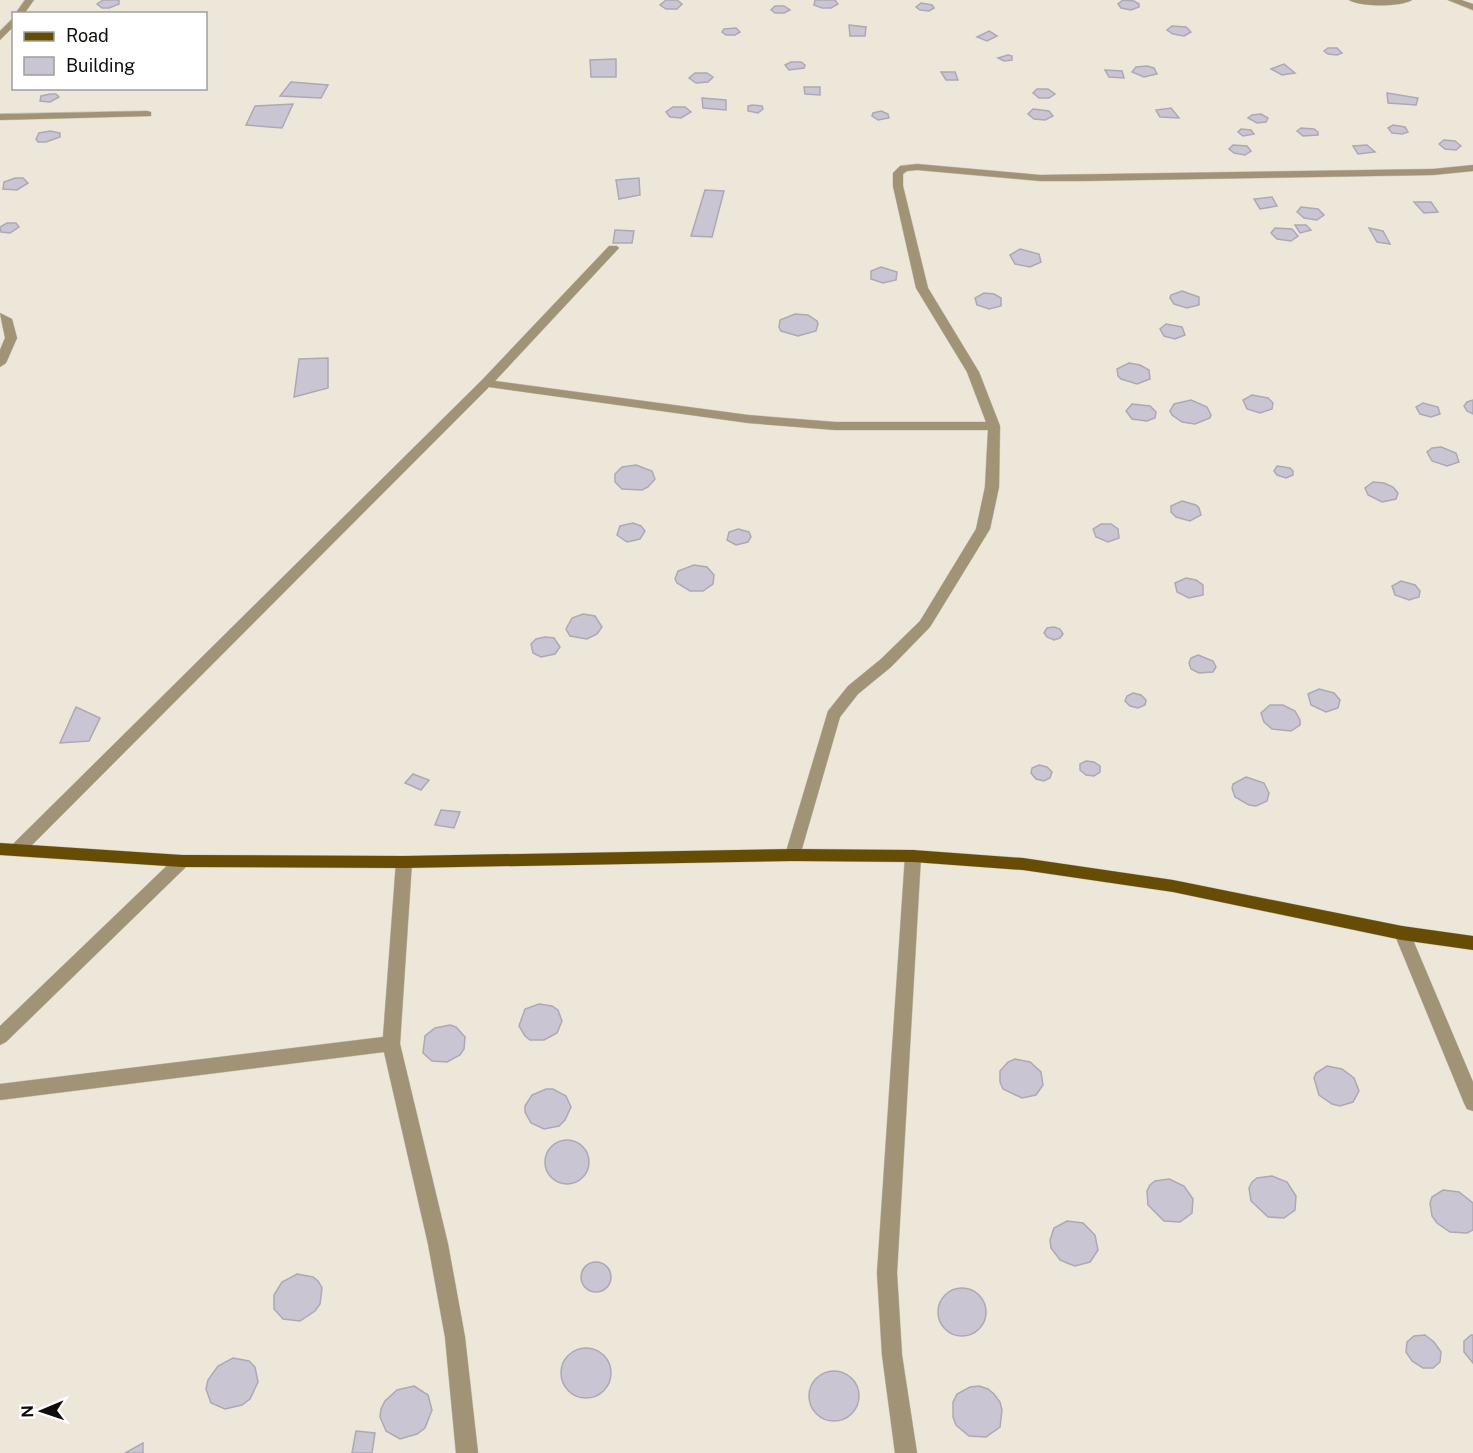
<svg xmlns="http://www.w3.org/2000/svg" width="1473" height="1453" font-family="'Public Sans',sans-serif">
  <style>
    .building { fill: #cac5d2; stroke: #ada8b5; stroke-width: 1.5 }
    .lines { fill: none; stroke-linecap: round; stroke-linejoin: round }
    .minor-casing { stroke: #cac4b9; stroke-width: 1 }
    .major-casing { stroke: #cac4b9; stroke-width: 1 }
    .minor { fill: #a19375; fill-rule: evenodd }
    .major { fill: #674c06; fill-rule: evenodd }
  </style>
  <rect width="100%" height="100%" fill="#ede7da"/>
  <g class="building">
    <path d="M119,0V4L109,8H102L97,4L103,0Z"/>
    <path d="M666,0H677L682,4L677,9H666L660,5Z"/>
    <path d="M815,0H835L838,4L831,8H822L814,5Z"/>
    <path d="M1123,0L1134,1L1139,4V7L1131,10L1121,8L1118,4Z"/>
    <path d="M921,3L932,5L934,8L929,11L920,10L916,7Z"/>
    <path d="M775,6H784L790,10L784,13H775L771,10Z"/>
    <path d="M849,25L866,27L865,36H850Z"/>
    <path d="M1172,26L1186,27L1191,32L1184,36L1173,34L1167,30Z"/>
    <path d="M736,28L740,32L735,35H726L722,32L724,29Z"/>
    <path d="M989,31L997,36L987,41L977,37Z"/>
    <path d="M1328,48H1337L1342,53L1337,55L1328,54L1324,51Z"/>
    <path d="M1008,55L1012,56V60L1004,61L998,58Z"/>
    <path d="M616,59V77H591L590,60Z"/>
    <path d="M791,62H801L805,65L804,68L789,70L785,65Z"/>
    <path d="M1284,64L1295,73L1282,75L1271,69Z"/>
    <path d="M1147,66L1154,68L1157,74L1144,77L1132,72L1136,67Z"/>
    <path d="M1105,70L1122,71L1124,78L1109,77Z"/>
    <path d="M941,72H955L958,80H946Z"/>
    <path d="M695,73H707L713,77L708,82L696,83L689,78Z"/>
    <path d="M291,82L328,85L321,98L280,96Z"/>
    <path d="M804,87H820V95L805,94Z"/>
    <path d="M1037,89H1048L1055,94L1049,98H1039L1033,93Z"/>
    <path d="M1387,93L1418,98L1416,105L1388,103Z"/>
    <path d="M50,94H56L59,97L50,102L40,101L41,96Z"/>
    <path d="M702,98L726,100V110L703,108Z"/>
    <path d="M293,104L282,128L246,125L255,106Z"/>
    <path d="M752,105L762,106L763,109L758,113L748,111V106Z"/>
    <path d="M673,107H685L691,112L681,118L670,117L666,112Z"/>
    <path d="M1171,108L1179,118L1160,117L1156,110Z"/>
    <path d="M1033,109L1049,111L1053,116L1045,120L1034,119L1028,114Z"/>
    <path d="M881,111L888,114L889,118L878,120L872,116L873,113Z"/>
    <path d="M1261,114L1268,118L1266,122L1257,123L1248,118L1252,115Z"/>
    <path d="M1393,125L1405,127L1408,132L1402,134L1392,133L1388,128Z"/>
    <path d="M1301,128L1314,129L1318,132V135L1303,136L1297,131Z"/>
    <path d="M1241,129L1251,130L1254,134L1243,136L1238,132Z"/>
    <path d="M50,131L60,133V137L46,142H38L36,139L39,133Z"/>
    <path d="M1444,140L1455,141L1461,146L1456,150L1445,149L1439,144Z"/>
    <path d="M1233,145L1247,146L1251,151L1245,155L1234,153L1229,149Z"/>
    <path d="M1367,145L1375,152L1358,154L1353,146Z"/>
    <path d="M15,178H23L28,183L17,190L3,189L4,182Z"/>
    <path d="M639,178L640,195L619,199L616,180Z"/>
    <path d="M705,190L724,191L712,237L691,236Z"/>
    <path d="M1272,197L1277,206L1260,209L1254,199Z"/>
    <path d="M1414,202H1431L1438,212L1424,213Z"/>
    <path d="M1301,207L1318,209L1324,215L1317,220L1304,218L1297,212Z"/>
    <path d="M7,223H16L19,227L10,233L1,232L0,227Z"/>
    <path d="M1295,225H1306L1311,230L1300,233Z"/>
    <path d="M1275,228L1292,229L1298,236L1291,241L1277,239L1271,233Z"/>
    <path d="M1369,228L1383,231L1390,244L1377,242Z"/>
    <path d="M615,230L634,231L632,243H613Z"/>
    <path d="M1020,249L1039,254L1041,262L1030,267L1015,264L1010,255Z"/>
    <path d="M881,267L897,272L896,280L883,283L871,279V271Z"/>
    <path d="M1182,291L1199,297V305L1187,308L1174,304L1170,298L1171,295Z"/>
    <path d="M984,293L994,294L1001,298V306L989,309L977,305L975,298Z"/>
    <path d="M795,314L808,315L817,321L818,324L816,331L798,336L781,331L779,327L780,320Z"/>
    <path d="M1166,324L1182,327L1185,335L1175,339L1164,336L1160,329Z"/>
    <path d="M328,358V388L294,397L299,359Z"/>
    <path d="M1129,363L1140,365L1149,370L1150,379L1137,384L1121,379L1118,376L1117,369Z"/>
    <path d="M1252,395L1268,398L1273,403L1272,409L1260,413L1247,409L1243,400Z"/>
    <path d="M1191,400L1207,407L1211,415L1210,418L1195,424L1182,422L1172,415L1170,411L1174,404Z"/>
    <path d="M1473,400V414L1467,411L1464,406L1467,402Z"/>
    <path d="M1423,403L1438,407L1440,414L1431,417L1420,414L1416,407Z"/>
    <path d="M1132,404L1150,406L1156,412L1155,418L1147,421L1132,419L1126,411Z"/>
    <path d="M1441,447L1456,453L1459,462L1447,466L1432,461L1427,452L1432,448Z"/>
    <path d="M636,465L652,471L655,479L648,487L642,490L622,489L615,482V474L622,467Z"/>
    <path d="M1277,466L1290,468L1293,471V475L1286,478L1277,475L1274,471Z"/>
    <path d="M1373,482L1384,483L1393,487L1398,493L1396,499L1382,502L1368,495L1365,488Z"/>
    <path d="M1182,501L1196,505L1199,508L1201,515L1190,521L1176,517L1171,512V506Z"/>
    <path d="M633,523L641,526L645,531L640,539L627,542L617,535L620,526Z"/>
    <path d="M1101,524H1111L1118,529L1119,538L1108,542L1096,537L1093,529Z"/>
    <path d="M738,529L749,532L751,537L748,542L736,545L727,540L729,532Z"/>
    <path d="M694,565L707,567L714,575L713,584L703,591H690L677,583L675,579L678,571Z"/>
    <path d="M1186,578L1196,580L1203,585V595L1189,598L1177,592L1175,583Z"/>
    <path d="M1401,581L1415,585L1420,591L1419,597L1409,600L1395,595L1392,586Z"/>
    <path d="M583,614L595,616L602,627L597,634L587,639L570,636L566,629L572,618Z"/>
    <path d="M1054,627L1060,629L1063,634L1060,638L1054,640L1047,637L1044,633L1047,628Z"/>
    <path d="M545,637L554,638L560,647L555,654L541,657L533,653L531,644L536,639Z"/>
    <path d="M1198,655L1213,661L1216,667L1213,672L1199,673L1191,669L1189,663L1191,658Z"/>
    <path d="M1319,689L1334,693L1340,700L1338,708L1326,712L1311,705L1308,694Z"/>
    <path d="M1133,693L1141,695L1146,700L1145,705L1138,708L1130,706L1125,701L1127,696Z"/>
    <path d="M1270,705H1283L1295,711L1300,720V725L1291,731L1272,729L1264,722L1261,713Z"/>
    <path d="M76,707L100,718L89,741L60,743Z"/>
    <path d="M1086,761L1094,762L1100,766V772L1094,776L1086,775L1080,770V764Z"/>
    <path d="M1039,765L1047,767L1052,772L1050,778L1044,781L1036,779L1031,773L1032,768Z"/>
    <path d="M413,774L429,780L421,790L405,783Z"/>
    <path d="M1246,777L1264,783L1269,793L1267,801L1256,806L1249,805L1235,797L1232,788L1233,784Z"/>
    <path d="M441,810L460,812L454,828L435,825Z"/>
    <path d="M539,1004L552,1006L558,1010L562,1021L557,1033L544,1040H530L525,1036L519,1026L525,1009Z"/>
    <path d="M450,1025L456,1027L465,1037L464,1049L460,1055L447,1062L432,1061L423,1053L425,1036L435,1028Z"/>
    <path d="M1015,1059L1030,1062L1041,1072L1043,1085L1036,1095L1022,1098L1003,1089L1000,1082V1071L1008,1062Z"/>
    <path d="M1327,1066L1342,1069L1354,1078L1359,1091L1353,1102L1340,1106L1332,1104L1319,1095L1314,1078L1316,1073Z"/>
    <path d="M546,1089H553L566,1096L571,1107L565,1120L559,1126L544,1129L531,1123L525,1112V1106L532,1095Z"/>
    <circle cx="567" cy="1162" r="22"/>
    <path d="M1272,1176L1287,1182L1296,1196L1295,1210L1284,1218L1268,1217L1251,1201L1249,1188L1252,1182L1257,1178Z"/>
    <path d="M1169,1179L1184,1186L1193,1199L1192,1213L1180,1222L1164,1221L1148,1205L1147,1191L1150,1185L1155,1181Z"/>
    <path d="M1443,1190L1459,1192L1473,1203V1230L1467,1233L1450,1232L1437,1223L1432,1216L1430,1203L1432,1197Z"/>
    <path d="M1067,1221L1083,1223L1095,1235L1098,1250L1090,1262L1075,1266L1067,1263L1060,1260L1051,1248L1050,1240L1054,1228Z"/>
    <circle cx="596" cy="1277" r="15"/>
    <path d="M297,1274L313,1277L318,1281L322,1288L320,1304L315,1311L300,1321L283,1319L274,1309V1295L282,1282Z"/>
    <circle cx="962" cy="1312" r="24"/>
    <path d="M1425,1335L1434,1342L1441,1352L1440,1362L1433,1368H1423L1412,1361L1406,1352L1407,1342L1414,1336Z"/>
    <path d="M1471,1335H1473V1363L1464,1352V1341Z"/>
    <circle cx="586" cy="1373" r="25"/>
    <path d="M233,1358L249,1361L255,1367L258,1382L250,1399L242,1405L225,1409L211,1403L206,1389L208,1380L218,1366Z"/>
    <circle cx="834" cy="1396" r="25"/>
    <path d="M414,1386L428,1395L432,1410L425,1428L417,1434L400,1439L386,1431L380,1417L381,1409L385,1401L397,1390Z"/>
    <path d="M979,1386L988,1389L994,1394L1000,1402L1002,1410L1000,1427L986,1437L969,1436L956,1425L953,1417V1402L957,1394L970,1387Z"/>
    <path d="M356,1431L375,1433L372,1453H352Z"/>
    <path d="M143,1443V1453H125Z"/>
  </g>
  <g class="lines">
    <defs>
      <g id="minor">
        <path d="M25,0H34L24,14H15Z"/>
        <path d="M1349,0H1412C1401,7 1360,7 1349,0Z"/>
        <path d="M1448,0H1461L1473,4V10Z"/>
        <path d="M14,17V26L0,40V31Z"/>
        <path d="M147,111L151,112V116L0,120V114Z"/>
        <path d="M917,164L1040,175L1433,169L1473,165V171L1433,175L1083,181H1040L917,170L907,171L903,174V186L928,288L979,372L1000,426L999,487L990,529L930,627L891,667L858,694L840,717L799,859L793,861L787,859L785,855L828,711L848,686L881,659L920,621L976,529L985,487L988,430H835L748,423L489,387L23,854L17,856L11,854L9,850L11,846L482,380L609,246H617L619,248L495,381L748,415L835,422H986L967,372L916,288L893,186V173L900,166Z"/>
        <path d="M0,313L12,319L17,338L6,363L0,367V350L5,338Z"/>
        <path d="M913,850L919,852L921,856L897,1273L902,1355L917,1453H895L882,1355L877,1273L905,856L907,852Z"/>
        <path d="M182,855L188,857L190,861L188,865L6,1042L0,1045V1026L176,857Z"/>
        <path d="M404,856L410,858L412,862L400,1044L448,1244L465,1337L478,1453H456L445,1337L428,1244L384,1052L0,1100V1084L383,1037L396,862L398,858Z"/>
        <path d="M1402,926L1408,928L1410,933L1473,1082V1111L1467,1109L1464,1103L1394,933L1396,928Z"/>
      </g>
      <path id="major" d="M0,843L182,855L404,856L793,849L913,850L1023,858L1173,880L1402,926L1473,936V950L1402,940L1173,892L1023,870L913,862L793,861L404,868L182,867L0,855Z"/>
    </defs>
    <use href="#minor" class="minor-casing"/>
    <use href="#major" class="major-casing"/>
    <use href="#minor" class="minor"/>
    <use href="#major" class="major"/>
  </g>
  <rect x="12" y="12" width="195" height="78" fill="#ffffff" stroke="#9f9f9d" stroke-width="1.5"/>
  <rect x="24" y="32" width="30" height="9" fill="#674c06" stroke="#9f9f9d" stroke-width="1.5"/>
  <text x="66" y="42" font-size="18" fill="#100e0a">Road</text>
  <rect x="24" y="57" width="30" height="18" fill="#cac5d2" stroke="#9f9f9d" stroke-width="1.5"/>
  <text x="66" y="72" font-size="18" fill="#100e0a">Building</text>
  <g transform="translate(42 1411) rotate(268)" stroke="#ffffff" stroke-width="4.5" paint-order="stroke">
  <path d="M0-4.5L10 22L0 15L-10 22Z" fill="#100e0a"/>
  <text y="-9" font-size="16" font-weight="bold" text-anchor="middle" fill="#100e0a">N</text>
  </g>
</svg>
